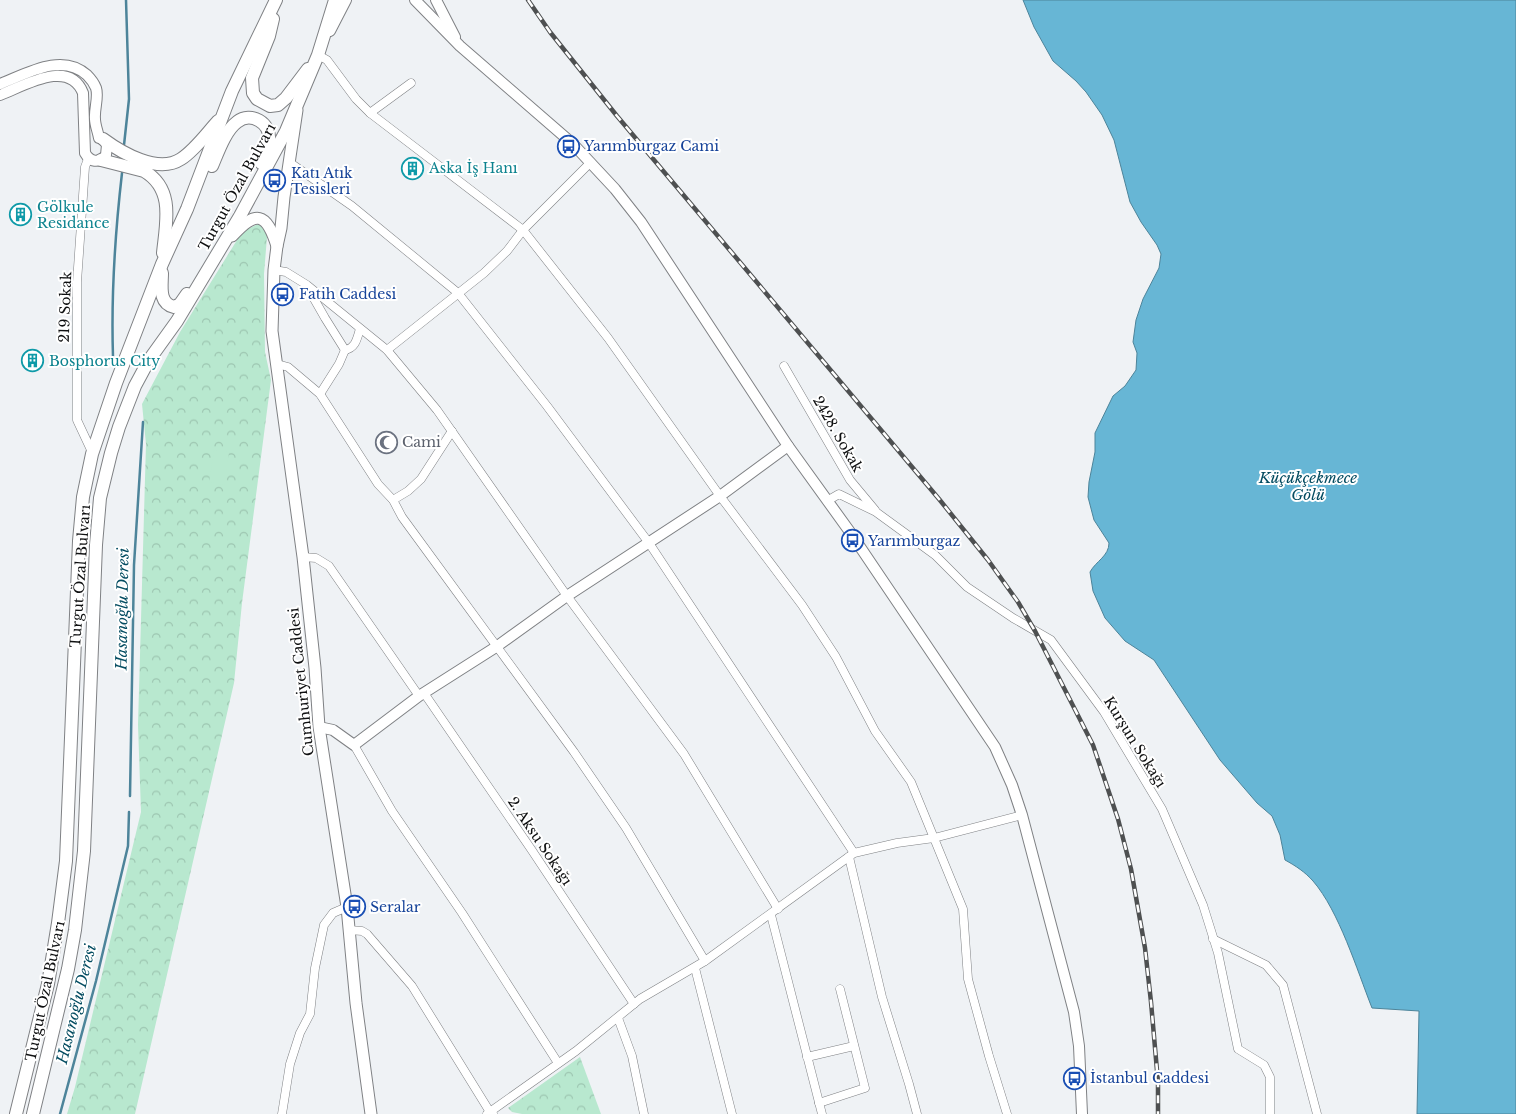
<svg xmlns="http://www.w3.org/2000/svg" width="1516" height="1114" font-family="'Libre Baskerville',serif">
  <style>
    .park { fill: url(#park-crowns) }
    .garden { fill: #b8e8cf }
    .water { fill: #67b6d5; stroke: #4d849a }
    .lines { fill: none; stroke-linecap: round; stroke-linejoin: round }
    .stream { stroke: #4d849a; stroke-width: 2.5 }
    .minor-casing { stroke: #7f8184; stroke-width: 9 }
    .tertiary-casing { stroke: #7f8184; stroke-width: 12 }
    .secondary-casing { stroke: #7f8184; stroke-width: 13 }
    .primary-casing { stroke: #7f8184; stroke-width: 14 }
    .minor { stroke: #fff; stroke-width: 8 }
    .tertiary { stroke: #fff; stroke-width: 10 }
    .secondary { stroke: #fff; stroke-width: 11 }
    .primary { stroke: #fff; stroke-width: 12 }
    .rail-casing { stroke: #4e5051; stroke-width: 4.5 }
    .rail { stroke: #fff; stroke-width: 2.5; stroke-dasharray: 8; stroke-linecap: butt }
    .labels { text-anchor: middle; dominant-baseline: central; stroke-width: 4; stroke-linejoin: round; paint-order: stroke }
    .transit-label { font-size: 14px; fill: #164399; stroke: #fff; text-anchor: start }
    .culture-label { font-size: 14px; fill: #0d838f; stroke: #fff; text-anchor: start }
    .street-label { font-size: 14px; fill: #0f1011; stroke: #fff }
    .worship-label { font-size: 14px; fill: #5b616d; stroke: #fff; text-anchor: start }
    .water-label { font-size: 15px; font-style: italic; fill: #044c61; stroke: #fff }
  </style>
  <defs>
    <pattern id="park-crowns" width="20" height="18" patternUnits="userSpaceOnUse" patternTransform="scale(1.25)"><rect width="20" height="18" fill="#b8e8cf"/><path d="M2 6a3 3 0 1 1 6 0M12 15a3 3 0 1 1 6 0" fill="none" stroke="#9dc6b1"/></pattern>
  </defs>
  <rect width="100%" height="100%" fill="#eff2f5"/>
  <g class="park">
    <path d="M260,223L265,227L267,237L264,274L265,352L271,380L242,603L234,683L135,1114H67L75,1087L141,812L138,725L146,444L142,404L180,332L242,232Z"/>
    <path d="M580,1057L601,1114H522L512,1112L508,1108Z"/>
  </g>
  <path class="garden" d="M214,450L229,452L225,485L209,482Z"/>
  <path class="water" d="M1023,0H1516V1114H1417L1419,1011L1372,1008C1357,970 1339,911 1313,881C1305,872 1296,866 1285,860L1280,835L1272,816L1257,803L1220,760L1154,660L1125,641L1105,618L1093,591L1090,572C1096,561 1109,556 1109,543L1094,520L1088,497L1089,482L1095,452V433L1113,396L1125,386L1136,370L1137,353L1133,342L1136,320L1143,299L1159,268L1161,254L1157,245L1141,222L1130,202L1114,140L1102,115L1086,92L1076,81L1053,61L1034,27Z"/>
  <g class="lines">
    <g class="stream">
      <path d="M124,145L129,99L126,0"/>
      <path d="M113,357C111,296 115,234 122,173"/>
      <path d="M130,796L134,565L143,422"/>
      <path d="M60,1114L96,981L128,846L129,812"/>
    </g>
    <defs>
      <g id="minor">
        <path d="M318,55L327,60L356,99L370,113L523,230L608,338L720,496L802,605L836,657L875,731L911,782L963,909L968,979L989,1056L1007,1114"/>
        <path d="M370,113L411,83"/>
        <path d="M88,159L85,167L77,282V420L92,452"/>
        <path d="M289,162L352,206L458,293L547,406L649,543L854,853"/>
        <path d="M274,270L286,272L307,285L387,350L437,410L567,596L684,754L778,909"/>
        <path d="M309,290L325,318L345,350C356,348 357,338 360,329"/>
        <path d="M387,350L484,273L507,251L523,230L591,162"/>
        <path d="M277,364L288,367L320,394L378,484L393,500L402,517L574,752L626,828L705,961"/>
        <path d="M784,366L850,480L875,510"/>
        <path d="M320,394L339,364L345,350"/>
        <path d="M393,500L408,491L421,479L452,431"/>
        <path d="M827,501L839,494L876,512L935,555L967,587L1013,618L1051,640L1104,712L1162,809L1203,905L1218,953L1238,1049L1264,1065L1270,1077V1114"/>
        <path d="M303,557L316,558L329,566L419,696"/>
        <path d="M424,693L531,849L634,1004"/>
        <path d="M354,745L392,811L462,913L558,1063"/>
        <path d="M849,857L882,997L909,1084L917,1114"/>
        <path d="M771,915L822,1114"/>
        <path d="M349,930L362,931L367,934L412,986L490,1112L493,1114"/>
        <path d="M1213,939L1266,965L1283,985L1317,1114"/>
        <path d="M695,968L732,1114"/>
        <path d="M618,1018L632,1056L644,1114"/>
        <path d="M807,1057L854,1046"/>
        <path d="M819,1103L865,1088L840,989"/>
        <path d="M282,1114L290,1064L300,1033L310,1014L315,968L324,925L333,913L347,907"/>
        <path d="M487,1114L576,1051L640,999L705,961L854,853L897,843L934,838L1022,815"/>
      </g>
      <g id="tertiary">
        <path d="M415,0L460,46L573,144L615,189L641,222L788,446L850,532L995,747L1012,785L1022,815L1074,1012L1079,1046L1082,1114"/>
        <path d="M436,0L455,37"/>
        <path d="M330,31L346,0"/>
        <path d="M0,84C26,74 62,52 87,75C91,79 94,83 96,88C99,97 94,109 95,119C95,125 98,132 99,138L103,139L107,145L106,155C99,164 90,162 85,153L83,93C69,58 24,86 0,95"/>
        <path d="M319,727L333,730L354,745L419,696L496,647L567,596L720,496L788,446"/>
      </g>
      <g id="secondary">
        <path d="M297,110L284,197L281,228L277,246L274,270L272,331L303,557L315,668L319,727L347,907L356,1003L371,1114"/>
        <path d="M232,236C256,210 266,212 277,246"/>
      </g>
      <g id="primary">
        <path d="M273,19L269,36L252,78L253,93L257,99L270,106L278,105L286,98L308,69"/>
        <path d="M103,139C122,153 158,174 181,159C195,150 207,133 218,121"/>
        <path d="M101,160L144,171C175,189 166,223 163,253"/>
        <path d="M212,166C218,152 225,131 237,122C251,111 271,123 269,140C268,148 264,156 261,163"/>
        <path d="M162,273C162,286 158,303 174,307L180,304L187,294"/>
        <path d="M16,1114L48,984L58,923L66,861L79,541L83,497L92,454L116,383L162,264L187,209L232,91L276,0"/>
        <path d="M33,1114L68,969L75,930L84,851L96,545L100,498L111,453L119,427L135,386L149,360L177,321L240,216L286,131L318,55L335,0"/>
      </g>
    </defs>
    <use href="#minor" class="minor-casing"/>
    <use href="#tertiary" class="tertiary-casing"/>
    <use href="#secondary" class="secondary-casing"/>
    <use href="#primary" class="primary-casing"/>
    <use href="#minor" class="minor"/>
    <use href="#tertiary" class="tertiary"/>
    <use href="#secondary" class="secondary"/>
    <use href="#primary" class="primary"/>
    <defs>
      <path id="rail" d="M528,0L550,32L617,116L939,499L988,560L1018,602L1035,631L1093,745L1118,819L1131,869L1145,948L1151,1002L1158,1082V1114"/>
    </defs>
    <use href="#rail" class="rail-casing"/>
    <use href="#rail" class="rail"/>
  </g>
  <defs>
    <symbol id="bus-ring" viewBox="-11 -11 22 22"><circle r="9.5" fill="#fff" stroke="#1a4fb4" stroke-width="1.5"/><path d="M-5-6H5V4H4V6H2V4H-2V6H-4V4H-5ZM-3.5-4V0h7V-4ZM-3.5 1.2v1.5H-2V1.2ZM2 1.2v1.5H3.5V1.2Z" fill="#1a4fb4"/></symbol>
    <symbol id="building-ring" viewBox="-11 -11 22 22"><circle r="9.5" fill="#fff" stroke="#0f9aa8" stroke-width="1.5"/><path d="M-4-6H4V6H1V3H-1V6H-4ZM-2.5-4.3h1.7v1.8h-1.7ZM.8-4.3h1.7v1.8H.8ZM-2.5-1h1.7V.8h-1.7ZM.8-1h1.7V.8H.8Z" fill="#0f9aa8"/></symbol>
    <symbol id="mosque-ring" viewBox="-11 -11 22 22"><circle r="9.5" fill="#fff" stroke="#6b7280" stroke-width="1.5"/><path d="M3.5-4.9A6 6 0 1 0 3.5 4.9A5 5 0 1 1 3.5-4.9Z" fill="#6b7280"/></symbol>
  </defs>
  <g fill-rule="evenodd">
    <use href="#bus-ring" x="556" y="134" width="25" height="25"/>
    <use href="#building-ring" x="400" y="156" width="25" height="25"/>
    <use href="#bus-ring" x="262" y="168" width="25" height="25"/>
    <use href="#building-ring" x="8" y="202" width="25" height="25"/>
    <use href="#bus-ring" x="270" y="282" width="25" height="25"/>
    <use href="#building-ring" x="20" y="348" width="25" height="25"/>
    <use href="#mosque-ring" x="374" y="430" width="25" height="25"/>
    <use href="#bus-ring" x="840" y="528" width="25" height="25"/>
    <use href="#bus-ring" x="342" y="894" width="25" height="25"/>
    <use href="#bus-ring" x="1062" y="1066" width="25" height="25"/>
  </g>
  <g class="labels">
    <g class="transit-label">
      <text x="584" y="146">Yarımburgaz Cami</text>
      <text x="291" y="173">Katı Atık<tspan x="291" dy="16">Tesisleri</tspan></text>
      <text x="299" y="294">Fatih Caddesi</text>
      <text x="868" y="541">Yarımburgaz</text>
      <text x="370" y="907">Seralar</text>
      <text x="1090" y="1078">İstanbul Caddesi</text>
    </g>
    <g class="culture-label">
      <text x="429" y="168">Aska İş Hanı</text>
      <text x="37" y="207">Gölkule<tspan x="37" dy="16">Residance</tspan></text>
      <text x="49" y="361">Bosphorus City</text>
    </g>
    <g class="street-label">
      <text transform="translate(237 187) rotate(-61)">Turgut Özal Bulvarı</text>
      <text transform="translate(65 307) rotate(-88)">219 Sokak</text>
      <text transform="translate(838 434) rotate(60)">2428. Sokak</text>
      <text transform="translate(80 576) rotate(-86)">Turgut Özal Bulvarı</text>
      <text transform="translate(301 682) rotate(-96)">Cumhuriyet Caddesi</text>
      <text transform="translate(1135 742) rotate(58)">Kurşun Sokağı</text>
      <text transform="translate(540 841) rotate(56)">2. Aksu Sokağı</text>
      <text transform="translate(45 991) rotate(-78)">Turgut Özal Bulvarı</text>
    </g>
    <g class="worship-label">
      <text x="402" y="442">Cami</text>
    </g>
    <g class="water-label">
      <text x="1308" y="477">Küçükçekmece<tspan x="1308" dy="17">Gölü</tspan></text>
      <text transform="translate(122 609) rotate(-89)">Hasanoğlu Deresi</text>
      <text transform="translate(76 1004) rotate(-76)">Hasanoğlu Deresi</text>
    </g>
  </g>
</svg>
